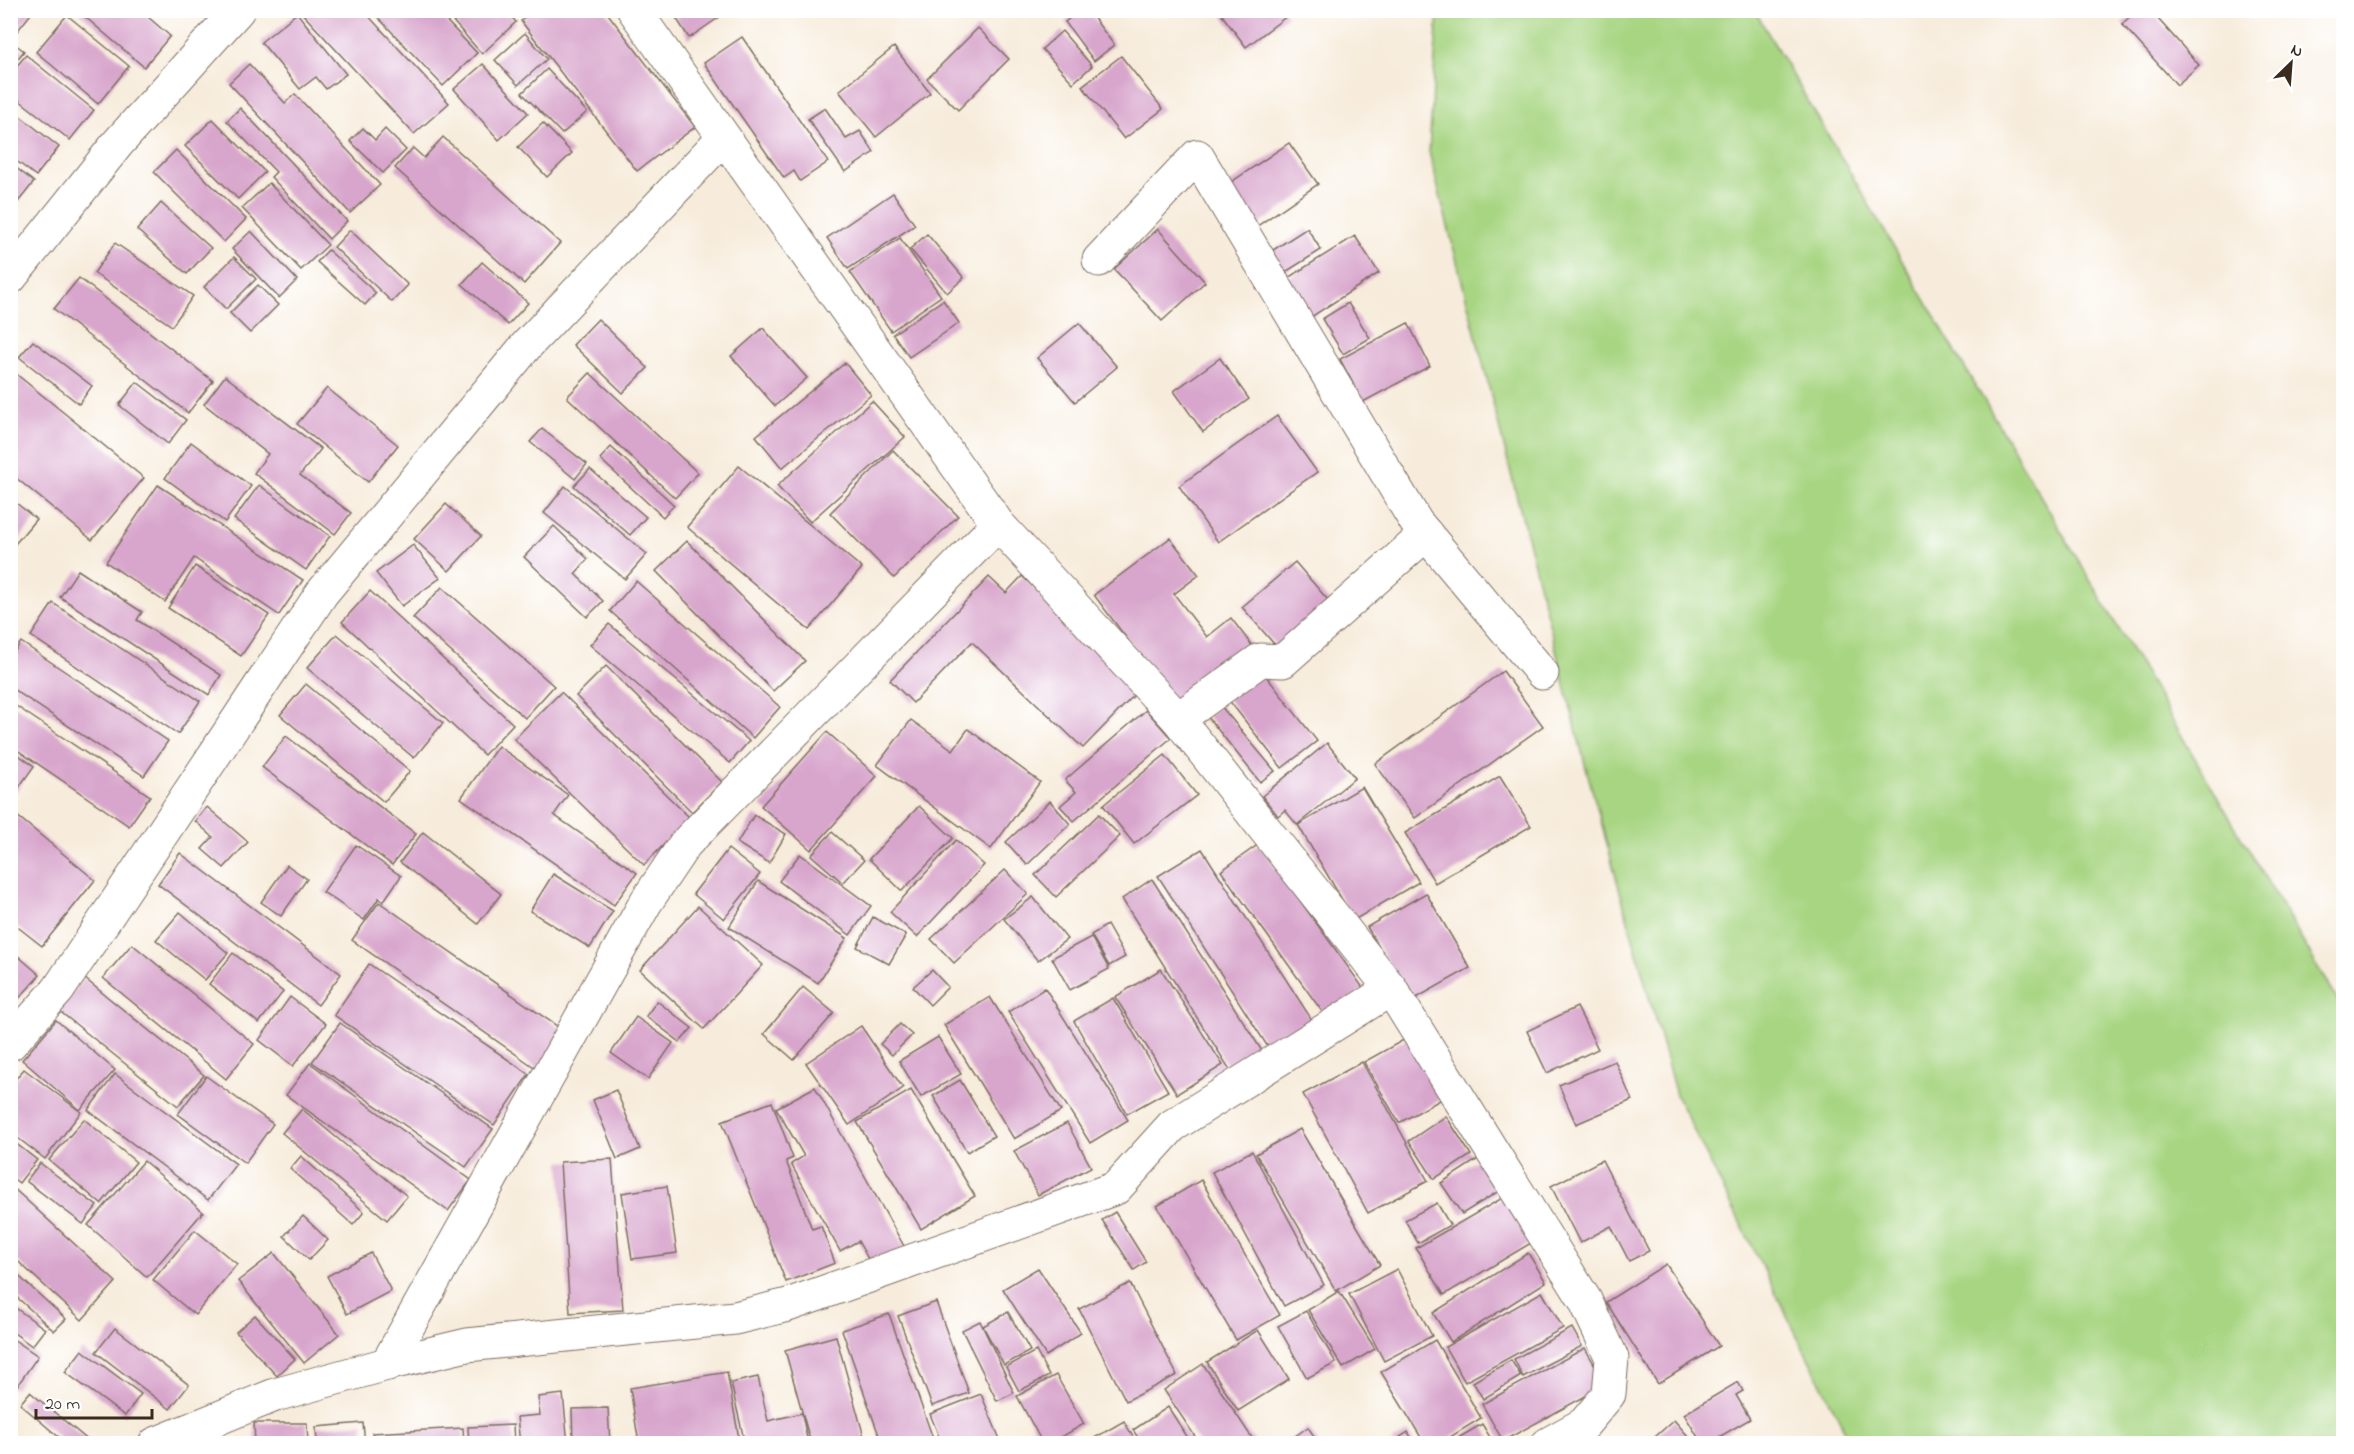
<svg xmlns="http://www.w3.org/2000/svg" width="2354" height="1454" font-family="'Indie Flower',sans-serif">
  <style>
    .green { fill: #a7d582; stroke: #718050; stroke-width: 1.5 }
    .building { fill: #d8a6cc }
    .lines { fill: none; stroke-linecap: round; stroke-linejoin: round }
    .street-casing { stroke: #7d6e60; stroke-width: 35 }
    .street { stroke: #fff; stroke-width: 33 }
  </style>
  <rect width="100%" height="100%" fill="#fff"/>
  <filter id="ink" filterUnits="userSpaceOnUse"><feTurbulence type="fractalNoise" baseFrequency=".0167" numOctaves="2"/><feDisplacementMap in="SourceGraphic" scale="12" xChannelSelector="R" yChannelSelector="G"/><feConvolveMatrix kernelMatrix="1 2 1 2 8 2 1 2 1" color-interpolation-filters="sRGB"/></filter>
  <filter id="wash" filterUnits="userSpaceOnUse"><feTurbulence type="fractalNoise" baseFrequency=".008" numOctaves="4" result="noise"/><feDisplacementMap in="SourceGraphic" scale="24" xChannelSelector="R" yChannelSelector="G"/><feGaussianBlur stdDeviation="1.35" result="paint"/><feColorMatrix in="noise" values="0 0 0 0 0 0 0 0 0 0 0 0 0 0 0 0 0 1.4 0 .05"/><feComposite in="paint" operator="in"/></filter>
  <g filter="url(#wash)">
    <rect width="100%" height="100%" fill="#f7ecdb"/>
    <path class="green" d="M1438,11H1755L2343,1010V1443H1851L1676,1095L1585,764L1429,152Z"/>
    <g id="blocks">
      <g class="building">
        <path d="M10,10H34L15,34L10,30Z"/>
        <path d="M77,10H140L170,36L144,67Z"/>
        <path d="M299,10H363L449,103L414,134Z"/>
        <path d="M371,10H436L477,53L443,86Z"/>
        <path d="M443,10H505L516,22L482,54Z"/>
        <path d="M534,10H605L695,127L637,171L521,21Z"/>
        <path d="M671,10H725L727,12L689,38Z"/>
        <path d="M1080,10H1088L1114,45L1094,61L1065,22Z"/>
        <path d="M1228,10H1284L1287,16L1246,47L1222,15Z"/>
        <path d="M2137,10H2150L2199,65L2177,85L2122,24Z"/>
        <path d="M297,13L346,74L326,89L316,77L300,89L261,42Z"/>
        <path d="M67,15L129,66L98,104L36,52Z"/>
        <path d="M978,28L1009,59L958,110L927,79Z"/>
        <path d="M1062,31L1092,66L1073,83L1042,49Z"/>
        <path d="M525,33L547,59L518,85L495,60Z"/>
        <path d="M742,37L828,162L800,181L794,171L784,178L704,63Z"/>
        <path d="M10,40L24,51L10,68Z"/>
        <path d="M894,47L930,93L876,137L839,91Z"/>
        <path d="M26,55L94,110L70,140L10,93V74Z"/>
        <path d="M1121,56L1163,109L1124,139L1082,86Z"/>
        <path d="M249,64L285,103L295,94L380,185L350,213L229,83Z"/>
        <path d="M483,64L528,113L499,140L454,89Z"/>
        <path d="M547,69L587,112L562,134L522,93Z"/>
        <path d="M10,108L59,147L36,176L10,156Z"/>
        <path d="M240,108L347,221L329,239L271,177L276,172L227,121Z"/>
        <path d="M825,108L846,139L860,131L874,152L845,172L808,119Z"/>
        <path d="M213,119L265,172L238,199L185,146Z"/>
        <path d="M543,123L572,153L547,177L518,147Z"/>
        <path d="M363,128L375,140L385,129L406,150L383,173L350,141Z"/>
        <path d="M443,137L560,243L524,284L395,168L413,148L424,158Z"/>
        <path d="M1289,143L1318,184L1253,229L1224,187Z"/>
        <path d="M176,150L246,219L224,242L154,172Z"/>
        <path d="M10,163L34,182L14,207L10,205Z"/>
        <path d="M269,183L328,245L301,270L242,208Z"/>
        <path d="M893,193L915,225L848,269L827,238Z"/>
        <path d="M161,203L211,248L187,274L137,230Z"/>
        <path d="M1307,228L1321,250L1284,273L1270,252Z"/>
        <path d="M1158,229L1205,282L1162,321L1114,269Z"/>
        <path d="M350,230L408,285L392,302L334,247Z"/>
        <path d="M251,231L297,280L279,298L232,249Z"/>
        <path d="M927,234L964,278L947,293L910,249Z"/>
        <path d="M1355,236L1379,273L1308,319L1283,281Z"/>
        <path d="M900,238L941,296L891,331L850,272Z"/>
        <path d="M115,243L193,296L172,326L94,273Z"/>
        <path d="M328,250L376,293L365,305L317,262Z"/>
        <path d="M234,257L256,279L226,309L204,287Z"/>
        <path d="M482,262L528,303L508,325L462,284Z"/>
        <path d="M79,278L213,381L188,413L54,309Z"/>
        <path d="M258,285L278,305L250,333L230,313Z"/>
        <path d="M943,300L959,323L909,357L893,334Z"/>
        <path d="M1348,303L1370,338L1343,354L1322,319Z"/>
        <path d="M598,319L648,368L623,393L573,345Z"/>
        <path d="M1079,323L1117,367L1075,402L1037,358Z"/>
        <path d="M1408,323L1430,366L1363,402L1340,359Z"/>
        <path d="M763,328L807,378L775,406L731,356Z"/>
        <path d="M33,341L92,386L79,404L19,357Z"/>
        <path d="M1220,358L1249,399L1203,432L1174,391Z"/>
        <path d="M845,363L871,395L782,468L756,436Z"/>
        <path d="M15,373L144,478L92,540L10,473V379Z"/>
        <path d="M590,373L698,473L675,498L567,397Z"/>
        <path d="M225,376L321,449L300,475L351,513L335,534L254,473L268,454L204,404Z"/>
        <path d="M137,382L186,420L168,444L119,405Z"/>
        <path d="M327,388L398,445L368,482L297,424Z"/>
        <path d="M872,401L905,437L810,522L777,486Z"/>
        <path d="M1277,416L1317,472L1218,542L1179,486Z"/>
        <path d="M542,429L587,464L575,479L530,442Z"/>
        <path d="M191,442L251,486L225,522L165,478Z"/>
        <path d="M611,447L674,505L663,517L600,459Z"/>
        <path d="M893,450L958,516L894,578L830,513Z"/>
        <path d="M739,466L862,568L809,630L687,527Z"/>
        <path d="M590,469L646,517L630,535L574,486Z"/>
        <path d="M158,485L303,580L279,615L194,558L165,602L106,562Z"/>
        <path d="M259,485L330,536L306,570L234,519Z"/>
        <path d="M565,486L647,554L625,579L544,513Z"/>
        <path d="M10,498L36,519L10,550Z"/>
        <path d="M446,504L481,536L449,571L414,539Z"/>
        <path d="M554,526L588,559L575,574L603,601L587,617L524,557Z"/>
        <path d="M1170,538L1199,575L1174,594L1207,637L1231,618L1257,652L1180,709L1094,595Z"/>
        <path d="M687,541L805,661L773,691L656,571Z"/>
        <path d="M413,545L440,578L402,606L376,573Z"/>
        <path d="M1295,562L1334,607L1281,652L1242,607Z"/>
        <path d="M195,566L269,615L241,656L168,608Z"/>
        <path d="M78,570L142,612L137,620L221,675L209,695L60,597Z"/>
        <path d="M1022,576L1140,689L1083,748L972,642L913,703L890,680L989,577L1006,593Z"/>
        <path d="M636,581L780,707L753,738L610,611Z"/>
        <path d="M442,587L554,686L525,718L413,618Z"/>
        <path d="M370,591L513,724L484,755L342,622Z"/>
        <path d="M53,603L200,701L178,734L31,636Z"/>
        <path d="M609,624L749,741L730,763L590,645Z"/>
        <path d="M337,634L443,723L414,758L307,668Z"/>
        <path d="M21,642L168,741L144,776L10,687V658Z"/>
        <path d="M606,666L722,782L692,812L576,696Z"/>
        <path d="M1259,667L1317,741L1282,768L1224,694Z"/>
        <path d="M1503,671L1543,726L1415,818L1375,764Z"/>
        <path d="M306,684L410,771L384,802L280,715Z"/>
        <path d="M561,692L690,818L644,865L514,739Z"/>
        <path d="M10,702L150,796L129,826L10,745Z"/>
        <path d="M1220,705L1275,771L1260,782L1207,716Z"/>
        <path d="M1146,710L1171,738L1074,821L1060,806L1076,792L1065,780Z"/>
        <path d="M911,720L953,750L968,729L1040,782L991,849L877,765Z"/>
        <path d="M827,732L877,776L811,850L761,806Z"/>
        <path d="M286,736L416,834L392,865L262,767Z"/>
        <path d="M1327,743L1355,778L1297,825L1285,810L1278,816L1262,796Z"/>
        <path d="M498,746L568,795L554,815L637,873L614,905L461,798Z"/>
        <path d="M10,749L34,766L12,797L10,796Z"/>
        <path d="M1165,755L1197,795L1134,844L1103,805Z"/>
        <path d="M1500,776L1531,826L1435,883L1405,833Z"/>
        <path d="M1362,787L1419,882L1354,920L1298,825Z"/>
        <path d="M1050,801L1070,824L1027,865L1006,842Z"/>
        <path d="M919,806L953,838L902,891L869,859Z"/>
        <path d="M207,807L248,842L224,868L202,849L213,837L195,821Z"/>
        <path d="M10,810L95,880L42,946L10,921Z"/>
        <path d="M1099,814L1120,836L1056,897L1035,875Z"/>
        <path d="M754,815L786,834L769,863L737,843Z"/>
        <path d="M423,832L501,894L478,924L400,862Z"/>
        <path d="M832,832L864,860L843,883L811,855Z"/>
        <path d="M956,840L984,865L917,937L890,912Z"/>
        <path d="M1259,844L1364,989L1326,1017L1221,871Z"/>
        <path d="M356,845L401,876L383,902L379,898L364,920L323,892Z"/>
        <path d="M728,849L760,874L724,919L693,894Z"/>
        <path d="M1202,849L1319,1031L1275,1058L1158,876Z"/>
        <path d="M180,853L341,974L318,1005L158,884Z"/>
        <path d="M800,854L871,906L850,935L779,881Z"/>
        <path d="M287,865L307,879L281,916L261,902Z"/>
        <path d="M1005,870L1028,894L954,963L931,939Z"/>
        <path d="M553,874L613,911L590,948L530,911Z"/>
        <path d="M1152,879L1264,1054L1232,1073L1122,899Z"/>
        <path d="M758,881L847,938L818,983L729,927Z"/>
        <path d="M1426,893L1470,968L1411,1001L1367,927Z"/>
        <path d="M1033,897L1067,939L1038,961L1004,919Z"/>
        <path d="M379,902L564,1031L537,1069L352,940Z"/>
        <path d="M698,906L763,965L704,1029L640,970Z"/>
        <path d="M180,912L228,953L205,980L156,940Z"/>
        <path d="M873,917L906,935L889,964L857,947Z"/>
        <path d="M1107,925L1125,957L1109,966L1091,935Z"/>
        <path d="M1091,937L1109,969L1070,990L1052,958Z"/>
        <path d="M132,944L254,1044L226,1079L103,978Z"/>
        <path d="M10,949L40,975L13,1005L10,1003Z"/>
        <path d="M233,953L283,992L259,1023L209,984Z"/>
        <path d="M369,964L529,1074L494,1125L334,1015Z"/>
        <path d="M1161,969L1223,1065L1177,1094L1115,997Z"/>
        <path d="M932,970L948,987L930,1005L913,987Z"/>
        <path d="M84,978L204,1075L178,1106L58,1010Z"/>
        <path d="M803,987L834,1013L794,1060L764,1034Z"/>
        <path d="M1045,988L1128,1120L1090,1143L1008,1012Z"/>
        <path d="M290,997L326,1024L293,1066L259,1040Z"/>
        <path d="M990,997L1061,1111L1014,1139L944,1025Z"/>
        <path d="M1113,998L1168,1091L1127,1114L1074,1021Z"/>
        <path d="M657,1001L692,1028L680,1042L646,1016Z"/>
        <path d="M1577,1007L1598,1049L1547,1073L1527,1031Z"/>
        <path d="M636,1017L673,1043L648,1079L611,1053Z"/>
        <path d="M56,1020L115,1070L80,1110L22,1060Z"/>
        <path d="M340,1023L493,1129L466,1167L312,1062Z"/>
        <path d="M900,1024L912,1035L892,1055L880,1044Z"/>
        <path d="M861,1026L903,1088L849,1125L806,1063Z"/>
        <path d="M938,1037L961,1074L921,1097L899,1061Z"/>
        <path d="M1407,1038L1442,1099L1399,1123L1364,1062Z"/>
        <path d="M1615,1061L1632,1100L1576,1124L1559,1085Z"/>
        <path d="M1362,1062L1428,1181L1368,1213L1303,1094Z"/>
        <path d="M310,1063L471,1180L448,1211L286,1095Z"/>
        <path d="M24,1069L81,1112L45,1159L10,1132V1086Z"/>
        <path d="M115,1074L236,1164L208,1200L88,1110Z"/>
        <path d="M206,1076L273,1124L245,1163L178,1114Z"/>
        <path d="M960,1080L994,1136L967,1152L933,1096Z"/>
        <path d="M815,1087L905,1248L872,1266L858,1241L840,1251L791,1164L804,1156L776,1108Z"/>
        <path d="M616,1090L640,1149L617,1159L593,1100Z"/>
        <path d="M911,1090L975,1196L921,1229L857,1122Z"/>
        <path d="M772,1102L793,1158L786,1161L812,1229L821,1226L835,1263L786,1282L722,1121Z"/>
        <path d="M302,1109L407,1196L387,1220L282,1133Z"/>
        <path d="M1446,1116L1471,1155L1434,1179L1409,1141Z"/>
        <path d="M84,1119L136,1162L101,1204L49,1160Z"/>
        <path d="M1067,1123L1091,1167L1038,1195L1014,1151Z"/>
        <path d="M1300,1129L1380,1265L1336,1291L1256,1154Z"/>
        <path d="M10,1139L37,1160L19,1183L10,1176Z"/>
        <path d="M1252,1151L1324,1285L1284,1306L1212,1172Z"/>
        <path d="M301,1156L364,1212L353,1225L290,1169Z"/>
        <path d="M612,1159L623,1310L570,1313L560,1162Z"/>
        <path d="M1478,1159L1499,1191L1462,1214L1441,1183Z"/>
        <path d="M1602,1160L1649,1251L1629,1261L1611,1226L1580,1243L1551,1186Z"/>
        <path d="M144,1161L203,1212L147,1277L88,1225Z"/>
        <path d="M40,1163L97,1206L83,1224L26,1181Z"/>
        <path d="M1201,1180L1280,1315L1236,1340L1157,1206Z"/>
        <path d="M10,1185L116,1282L82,1320L10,1254Z"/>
        <path d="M667,1186L677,1253L632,1259L622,1193Z"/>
        <path d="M1504,1197L1531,1243L1444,1295L1416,1248Z"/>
        <path d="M1437,1203L1450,1225L1418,1243L1405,1220Z"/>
        <path d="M1115,1212L1146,1262L1134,1270L1102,1220Z"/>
        <path d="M303,1216L328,1240L309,1260L284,1236Z"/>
        <path d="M195,1230L237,1264L195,1315L153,1280Z"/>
        <path d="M274,1253L339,1334L304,1363L238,1281Z"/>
        <path d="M371,1253L391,1291L347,1314L327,1276Z"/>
        <path d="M1528,1253L1546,1282L1451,1342L1433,1313Z"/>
        <path d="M1666,1264L1719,1346L1658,1384L1606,1302Z"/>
        <path d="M10,1268L66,1319L54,1331L10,1291Z"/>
        <path d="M1038,1268L1081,1333L1046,1356L1003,1289Z"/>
        <path d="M1397,1269L1432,1336L1384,1361L1349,1294Z"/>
        <path d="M1130,1283L1177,1375L1126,1401L1079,1309Z"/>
        <path d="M1339,1291L1375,1349L1343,1368L1308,1310Z"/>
        <path d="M1542,1292L1563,1328L1465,1382L1445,1347Z"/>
        <path d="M936,1302L969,1393L932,1406L898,1316Z"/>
        <path d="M10,1304L45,1329L32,1346L10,1330Z"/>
        <path d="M1306,1311L1336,1363L1307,1378L1278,1326Z"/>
        <path d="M1008,1312L1030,1351L1004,1365L983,1326Z"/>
        <path d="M889,1314L935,1444H882L842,1330Z"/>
        <path d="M255,1315L295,1359L277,1376L236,1332Z"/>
        <path d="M980,1321L1014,1393L997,1401L962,1330Z"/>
        <path d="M115,1328L189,1385L170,1409L96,1352Z"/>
        <path d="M1572,1328L1582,1346L1523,1377L1514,1359Z"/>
        <path d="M1258,1330L1289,1379L1238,1411L1207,1362Z"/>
        <path d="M836,1336L866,1444H811L785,1350Z"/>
        <path d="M10,1337L38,1356L15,1389L10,1386Z"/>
        <path d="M1435,1340L1481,1418L1439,1444H1425L1381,1372Z"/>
        <path d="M1585,1348L1606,1385L1503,1441L1482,1404Z"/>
        <path d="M82,1350L141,1394L125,1416L65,1372Z"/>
        <path d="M1036,1351L1049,1376L1019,1391L1006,1367Z"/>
        <path d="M1511,1360L1521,1376L1483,1399L1473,1382Z"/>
        <path d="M1203,1364L1256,1444H1200L1164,1390Z"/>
        <path d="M727,1372L740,1444H639L630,1388Z"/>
        <path d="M1056,1375L1084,1424L1049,1444H1043L1017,1396Z"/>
        <path d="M758,1377L768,1421L802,1413L808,1444H745L731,1383Z"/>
        <path d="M1738,1382L1743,1391L1736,1395L1750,1419L1707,1444H1702L1684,1414Z"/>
        <path d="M30,1392L90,1442L89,1444H67L20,1404Z"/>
        <path d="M563,1394L568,1444H520L517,1417L540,1415L538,1397Z"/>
        <path d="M981,1394L1002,1444H942L930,1414Z"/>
        <path d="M1168,1407L1192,1444H1142L1133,1430Z"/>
        <path d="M608,1408L610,1444H573L572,1409Z"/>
        <path d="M1674,1420L1695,1444H1647Z"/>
        <path d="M1124,1421L1137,1444H1084Z"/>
        <path d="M254,1423H307L308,1444H255Z"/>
        <path d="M363,1423L365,1444H317L316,1427Z"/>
        <path d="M1482,1424L1493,1442L1448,1444Z"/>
        <path d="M513,1425L514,1444H469L468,1427Z"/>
        <path d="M1308,1427L1319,1444H1284Z"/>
        <path d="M463,1428L464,1444H373L372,1433Z"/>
        <path d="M1408,1432L1415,1444H1389Z"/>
      </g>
    </g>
  </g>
  <g filter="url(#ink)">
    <use href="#blocks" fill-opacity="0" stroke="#7d6e60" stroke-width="1.5"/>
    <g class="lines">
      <defs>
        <g id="street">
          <path d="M634,10L998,524L1178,719L1391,989L1585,1300L1612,1358L1609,1394L1584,1424L1548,1444"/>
          <path d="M1099,260L1197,156L1416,522L1542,673"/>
          <path d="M10,278L118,143L238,10"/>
          <path d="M1178,719L1260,660L1283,661L1426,534"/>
          <path d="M10,1044L58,990L322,593L526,346L723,138"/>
          <path d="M387,1364L646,902L685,844L998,524"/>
          <path d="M155,1444L275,1395L387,1364L467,1345L735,1318L788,1305L1116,1188L1172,1126L1391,989"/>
        </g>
      </defs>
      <use href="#street" class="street-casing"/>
      <use href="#street" class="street"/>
    </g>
  </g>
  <rect width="2354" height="1454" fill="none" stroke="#fff" stroke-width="36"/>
  <g transform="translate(2291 63) rotate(25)" stroke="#ffffff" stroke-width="4.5" paint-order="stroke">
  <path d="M0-4.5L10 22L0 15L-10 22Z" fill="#3b2a1e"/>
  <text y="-9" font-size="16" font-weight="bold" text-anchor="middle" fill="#3b2a1e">N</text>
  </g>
  <path d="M36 1409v9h116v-9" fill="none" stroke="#3b2a1e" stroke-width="3"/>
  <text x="45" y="1409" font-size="18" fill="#3b2a1e" stroke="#ffffff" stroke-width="4.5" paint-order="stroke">20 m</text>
</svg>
